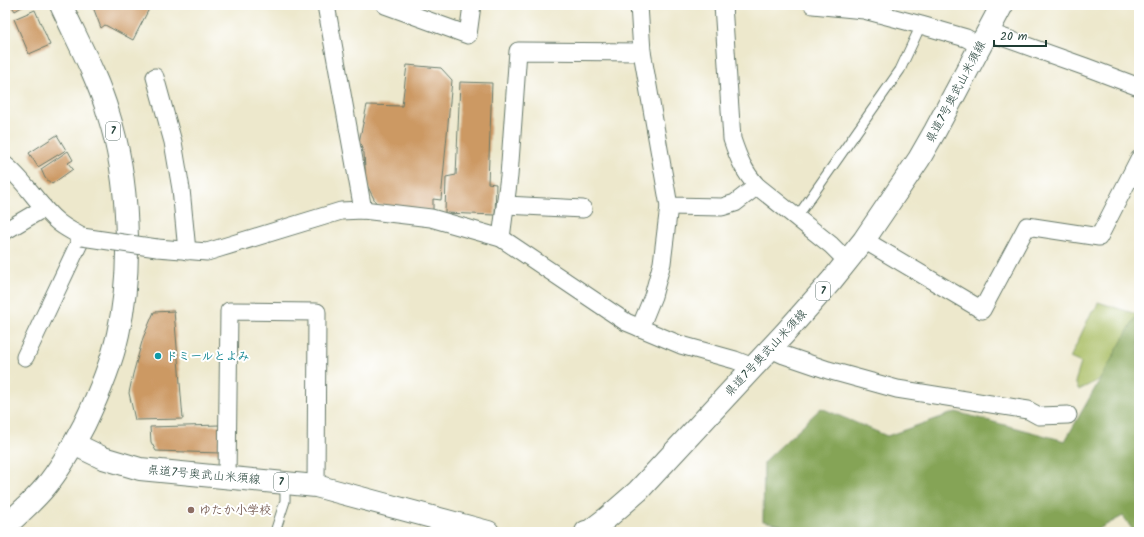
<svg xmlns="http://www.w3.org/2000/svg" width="1144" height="537" font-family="Kalam,'Klee One',sans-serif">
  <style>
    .green { fill: #a7bc61; stroke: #637c4a }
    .forest { fill: #85a457; stroke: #527046 }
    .building { fill: #cc9964 }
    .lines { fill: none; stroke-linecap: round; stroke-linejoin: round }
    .service-casing { stroke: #677969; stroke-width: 11 }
    .minor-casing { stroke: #677969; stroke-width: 19 }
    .primary-casing { stroke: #677969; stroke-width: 24 }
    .service { stroke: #fff; stroke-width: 9 }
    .minor { stroke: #fff; stroke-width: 17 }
    .primary { stroke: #fff; stroke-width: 22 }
    .minor-bridge-casing { stroke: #677969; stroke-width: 19; stroke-linecap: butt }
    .minor-bridge { stroke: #fff; stroke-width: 17 }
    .culture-dot { fill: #0f9aa8; stroke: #fff; stroke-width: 1.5 }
    .education-dot { fill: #8d6e63; stroke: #fff; stroke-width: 1.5 }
    .labels { text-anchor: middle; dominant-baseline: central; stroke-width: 4; stroke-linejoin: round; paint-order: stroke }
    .shield { fill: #fff; stroke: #627771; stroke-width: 1 }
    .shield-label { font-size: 11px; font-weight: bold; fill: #1f3d34 }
    .street-label { font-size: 12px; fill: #1f3d34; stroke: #fff }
    .culture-label { font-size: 12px; font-weight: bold; fill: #0d838f; stroke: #fff; text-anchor: start }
    .education-label { font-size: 12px; font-weight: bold; fill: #785e54; stroke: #fff; text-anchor: start }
  </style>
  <rect width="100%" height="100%" fill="#fff"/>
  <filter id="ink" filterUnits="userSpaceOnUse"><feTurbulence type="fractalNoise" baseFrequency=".025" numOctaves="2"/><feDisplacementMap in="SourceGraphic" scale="8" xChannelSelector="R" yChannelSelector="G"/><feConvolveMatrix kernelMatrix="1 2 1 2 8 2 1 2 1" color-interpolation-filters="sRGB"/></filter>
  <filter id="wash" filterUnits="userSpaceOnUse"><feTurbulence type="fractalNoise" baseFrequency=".012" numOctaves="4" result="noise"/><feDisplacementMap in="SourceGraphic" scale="16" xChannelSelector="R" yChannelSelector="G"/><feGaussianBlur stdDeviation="0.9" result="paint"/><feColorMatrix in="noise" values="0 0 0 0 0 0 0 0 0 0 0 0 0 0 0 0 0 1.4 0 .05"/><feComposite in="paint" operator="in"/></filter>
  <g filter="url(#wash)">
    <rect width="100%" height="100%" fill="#ede8cc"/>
    <path class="green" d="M1098,302L1139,315L1102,378L1079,390L1075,382L1081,363L1070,358L1092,311L1096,308Z"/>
    <path class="forest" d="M1139,311V532H1134L1123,516L1093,532H815L763,521L764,462L821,408L887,436L956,412L1065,441Z"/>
    <g id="blocks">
      <g class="building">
        <path d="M11,5H25L15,11Z"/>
        <path d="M94,5H151L133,40L105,25L101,28L93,7Z"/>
        <path d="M35,10L50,45L29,54L14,19Z"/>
        <path d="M407,65L441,68L452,80L441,200L433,199V210L377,205L366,183L364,153L359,142L367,105L402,106Z"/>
        <path d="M460,82L492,83L488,183L496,184L495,215L445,213L446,177L456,175Z"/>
        <path d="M57,135L66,150L38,167L29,153Z"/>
        <path d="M68,151L73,160L68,163L73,169L52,184L45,178L41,169Z"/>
        <path d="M174,311L183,419L135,420L129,393L133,374L143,338L154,312Z"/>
        <path d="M220,425V453L156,451L151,442L150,427Z"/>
      </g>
    </g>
  </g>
  <g filter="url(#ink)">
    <use href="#blocks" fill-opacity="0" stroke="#677969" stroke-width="1"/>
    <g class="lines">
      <defs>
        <g id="service">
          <path d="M797,217L900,70L921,25"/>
          <path d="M275,532L285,501V483"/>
        </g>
        <g id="minor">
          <path d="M326,5L363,210"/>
          <path d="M385,5L468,35L472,5"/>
          <path d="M639,5L642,52L669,206L722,207L735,203L757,186"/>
          <path d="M723,5L732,139C738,157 744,172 757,186L831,245L847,261"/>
          <path d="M813,5L864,10L921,25L966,38L980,46"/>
          <path d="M988,32L1086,67L1139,87"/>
          <path d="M155,77L173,142L181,189L187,251"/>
          <path d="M5,165C26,181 38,206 58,222C65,228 74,232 82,237L25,357"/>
          <path d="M506,205L583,209"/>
          <path d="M5,231L44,208"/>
          <path d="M501,238L509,176L518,51L642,52"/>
          <path d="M864,240L982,310L1027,226L1099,237L1139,159"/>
          <path d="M157,248L207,252L341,211L363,210L431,218L501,238L626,322L681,345L735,360L753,367"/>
          <path d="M640,328L653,296L662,263L669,206"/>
          <path d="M771,349L784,355L828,370L897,389L1028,410L1039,416L1068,415"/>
          <path d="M227,477L229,311L317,312L316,486"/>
        </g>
        <g id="primary">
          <path d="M74,444L103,458L140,469L316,486L488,532"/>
          <path d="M5,527C19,513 34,501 46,486C61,468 73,446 84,425C98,396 111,366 118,334C133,268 129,178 108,113C97,76 77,40 61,5"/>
          <path d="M586,532L590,531L607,518L638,491L785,333L832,280L864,240L919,159L935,131L1002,5"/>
        </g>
      </defs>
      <use href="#service" class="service-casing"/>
      <use href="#minor" class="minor-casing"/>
      <use href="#primary" class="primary-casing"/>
      <use href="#service" class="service"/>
      <use href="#minor" class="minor"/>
      <use href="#primary" class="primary"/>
      <defs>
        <path id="minor-bridge" d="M82,237L157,248"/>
      </defs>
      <use href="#minor-bridge" class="minor-bridge-casing"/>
      <use href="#minor-bridge" class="minor-bridge"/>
    </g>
  </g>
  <circle class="culture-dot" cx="158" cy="356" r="4"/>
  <circle class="education-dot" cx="191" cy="510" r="4"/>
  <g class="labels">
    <g class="shield">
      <rect x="106" y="122" width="14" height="18" rx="3"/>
      <rect x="816" y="282" width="14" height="18" rx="3"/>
      <rect x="274" y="473" width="14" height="18" rx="3"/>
    </g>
    <g class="shield-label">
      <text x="113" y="131">7</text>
      <text x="823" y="291">7</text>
      <text x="281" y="482">7</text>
    </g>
    <g class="street-label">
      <text transform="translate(956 92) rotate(-62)">県道7号奥武山米須線</text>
      <text transform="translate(766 353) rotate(-47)">県道7号奥武山米須線</text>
      <text transform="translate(204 475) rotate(5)">県道7号奥武山米須線</text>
    </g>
    <g class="culture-label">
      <text x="166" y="356">ドミールとよみ</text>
    </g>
    <g class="education-label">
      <text x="199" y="510">ゆたか小学校</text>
    </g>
  </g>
  <rect width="1144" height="537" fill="none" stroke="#fff" stroke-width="20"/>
  <path d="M994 40v6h52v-6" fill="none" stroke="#1f3d34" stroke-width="2"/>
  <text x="1000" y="40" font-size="12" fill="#1f3d34" stroke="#ffffff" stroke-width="3" paint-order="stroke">20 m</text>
</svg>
